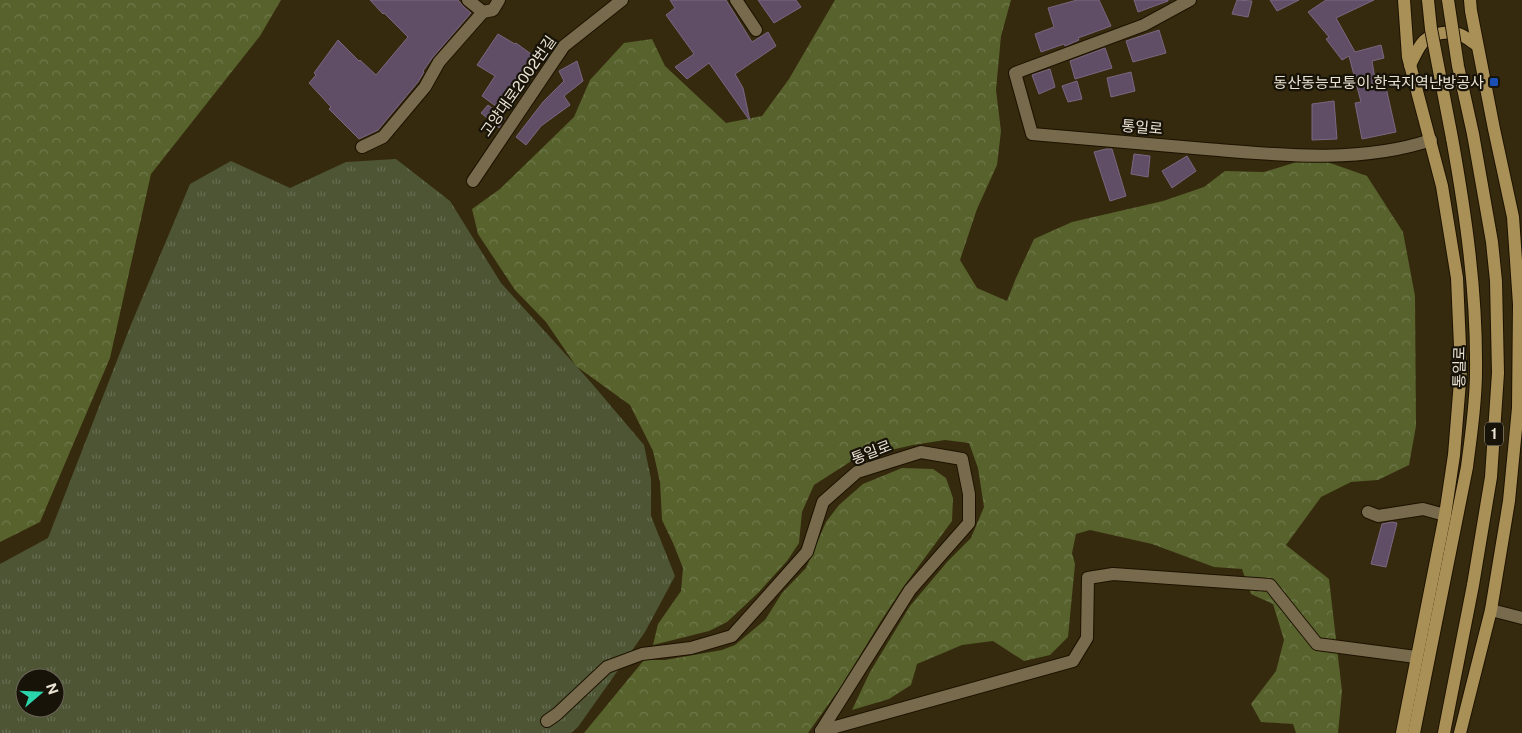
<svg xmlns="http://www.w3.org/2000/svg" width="1522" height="733" font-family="'Public Sans','Noto Sans KR',sans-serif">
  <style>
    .grass { fill: url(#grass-tufts); fill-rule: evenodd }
    .forest { fill: url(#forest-crowns) }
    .building { fill: #604e67; stroke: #7a6781 }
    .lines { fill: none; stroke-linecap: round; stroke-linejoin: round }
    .minor-casing { stroke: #1d1200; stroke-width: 14 }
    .major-casing { stroke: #1d1200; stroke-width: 14 }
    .minor { stroke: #786b4d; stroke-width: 12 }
    .major { stroke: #a99056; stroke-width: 12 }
    .major-bridge-casing { stroke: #1d1200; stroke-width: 14; stroke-linecap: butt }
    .major-bridge { stroke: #a99056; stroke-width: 12 }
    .transit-dot { fill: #1a4fb4; stroke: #181308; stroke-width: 2 }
    .labels { text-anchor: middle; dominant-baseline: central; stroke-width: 4.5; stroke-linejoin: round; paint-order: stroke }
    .shield { fill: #181308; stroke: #aba596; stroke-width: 1 }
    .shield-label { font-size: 14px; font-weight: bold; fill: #eae3d3 }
    .poi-label { font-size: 15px; fill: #eae3d3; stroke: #181308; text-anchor: end }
    .street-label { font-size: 15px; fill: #eae3d3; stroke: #181308 }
  </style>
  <defs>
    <pattern id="grass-tufts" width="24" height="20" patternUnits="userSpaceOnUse" patternTransform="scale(1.25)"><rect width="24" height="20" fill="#4d5535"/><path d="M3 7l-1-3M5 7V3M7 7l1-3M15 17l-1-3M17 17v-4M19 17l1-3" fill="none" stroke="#676d51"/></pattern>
    <pattern id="forest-crowns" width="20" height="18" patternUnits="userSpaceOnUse" patternTransform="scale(1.25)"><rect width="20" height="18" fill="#57622d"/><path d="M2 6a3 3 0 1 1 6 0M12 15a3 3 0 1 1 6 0" fill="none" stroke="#6f784b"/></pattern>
  </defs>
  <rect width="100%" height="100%" fill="#352a0d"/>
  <path class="grass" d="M396,159L450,201L501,283L588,379L644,445L651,479V516L675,576L645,632L578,727L571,733H0V564L48,538L130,327L190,184L231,161L290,188L346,162ZM25,678H55V708H25Z"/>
  <g class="forest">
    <path d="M0,0H281L260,36L151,174L110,358L40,522L0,542Z"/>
    <path d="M835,0H1011L1001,36L996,90L1001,131L997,165L977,209L960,260L977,288L1007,301L1016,278L1034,239L1072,222L1163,201L1204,187L1225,171L1264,172L1313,157L1367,176L1403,232L1415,296L1416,426L1409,465L1378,480L1351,482L1321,497L1286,545L1329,579L1342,691L1338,733H1296L1293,724L1261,722L1251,704L1276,671L1284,640L1273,604L1251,594L1242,569L1214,567L1152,544L1090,530L1076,534L1072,553L1075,564L1068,637L1050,655L1024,661L993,641L962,645L917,664L911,685L889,699L852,710L870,672L910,606L948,561L971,538L984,507L978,468L969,443L945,440L913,445L856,458L814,485L802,512L799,543L787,561L758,593L727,622L709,631L653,645L658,624L681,591L683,568L673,543L662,520L660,482L653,451L630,405L576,366L546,322L515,290L478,234L472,209L500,189L574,117L590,80L624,43L652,39L665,66L726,123L762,116L789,79Z"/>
    <path d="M902,468L933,469L946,478L953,498L952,521L904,586L881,621L840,688L808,733H584L644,660H665L722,650L735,645L765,620L782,593L806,568L826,522L839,505L863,484Z"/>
  </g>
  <g class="building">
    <path d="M370,0H458L463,6L471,13L433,57L423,71L424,72L418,82L378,130L359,139L329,109L331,107L309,83L316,75L314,73L338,40L359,61L360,60L376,75L408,37L384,13L383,14Z"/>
    <path d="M670,0H726L752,42L768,32L776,46L735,74L743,88L750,121L709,63L687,79L675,67L694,54L666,15L675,8Z"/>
    <path d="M758,0H796L801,7L774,23Z"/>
    <path d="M1077,0H1099L1111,26L1078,38L1079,40L1065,46L1064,44L1041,52L1035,34L1054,27L1048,8Z"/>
    <path d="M1134,0H1168V1L1138,12Z"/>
    <path d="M1237,0L1252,1L1248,17L1232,14Z"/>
    <path d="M1270,0H1299L1277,11Z"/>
    <path d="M1326,0H1374L1336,18L1355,52L1381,45L1384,58L1372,61L1376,85L1385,83L1396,132L1362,139L1355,103L1361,102L1349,56L1342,60L1326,39L1329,37L1308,12Z"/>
    <path d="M1159,30L1166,53L1133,62L1126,41Z"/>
    <path d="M498,34L515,44L516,43L542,62L517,96L510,90L497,107L482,96L495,76L477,65Z"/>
    <path d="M1105,48L1112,68L1075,79L1070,61Z"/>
    <path d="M577,61L583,81L564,96L570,105L541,126L526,145L516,137L543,102L564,81L559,71Z"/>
    <path d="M1050,69L1055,87L1039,94L1032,75Z"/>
    <path d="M1131,72L1135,91L1111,97L1107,78Z"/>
    <path d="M1077,81L1082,99L1068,102L1062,86Z"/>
    <path d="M1334,101L1337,139L1312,140V104Z"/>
    <path d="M488,105L505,118L499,128L481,113Z"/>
    <path d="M1106,149H1112L1126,196L1110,201L1094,152Z"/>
    <path d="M1134,154L1150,156L1148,177L1131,174Z"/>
    <path d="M1187,156L1196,171L1172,188L1162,171Z"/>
    <path d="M1392,522L1397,523L1386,567L1371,564L1382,524Z"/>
  </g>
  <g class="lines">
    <defs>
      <g id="minor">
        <path d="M468,0L483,12"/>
        <path d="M736,0L756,30"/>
        <path d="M1190,0L1144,25L1015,73L1032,134C1090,139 1148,144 1206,149C1279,155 1360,164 1431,140"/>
        <path d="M362,147L383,137L425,87L439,62L483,12L493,10L499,0"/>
        <path d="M473,181L564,46L622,0"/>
        <path d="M1368,512L1378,516L1423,509L1445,515"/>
        <path d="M1491,610L1522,618"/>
        <path d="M547,721L557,714L607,667L642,654L691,648L732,636L807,552L823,502L857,472L921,452L962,459L969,494V523L910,590L821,731L822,733"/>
        <path d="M821,731L1073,661L1087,638L1088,578L1113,574L1270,585L1317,644L1416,657"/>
      </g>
      <g id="major">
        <path d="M1410,65C1414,58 1418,47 1424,41C1432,33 1450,30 1461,35C1466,37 1472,42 1477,45"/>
        <path d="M1402,733L1445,515L1454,455L1461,369L1457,278L1442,186L1408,57L1404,0"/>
        <path d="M1414,733L1467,467C1471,435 1476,404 1476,372C1477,293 1466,216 1452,138"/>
        <path d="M1444,733L1473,585L1491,477L1498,373L1496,281L1492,242L1473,134"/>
        <path d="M1460,733L1491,610L1509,501L1518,408L1519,304L1513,217L1494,129L1471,11L1470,0"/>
      </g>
    </defs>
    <use href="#minor" class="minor-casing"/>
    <use href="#major" class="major-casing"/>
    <use href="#minor" class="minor"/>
    <use href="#major" class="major"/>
    <defs>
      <g id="major-bridge">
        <path d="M1428,0L1431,29L1452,138"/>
        <path d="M1448,0L1458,66L1473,134"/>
      </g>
    </defs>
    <use href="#major-bridge" class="major-bridge-casing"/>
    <use href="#major-bridge" class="major-bridge"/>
  </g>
  <rect class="transit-dot" x="1489" y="77" width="10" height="10" rx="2.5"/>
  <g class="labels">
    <rect class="shield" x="1485" y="422.5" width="18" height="23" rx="4"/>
    <g class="shield-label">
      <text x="1494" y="434">1</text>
    </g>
    <g class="poi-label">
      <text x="1484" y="82">동산동능모퉁이.한국지역난방공사</text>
    </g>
    <g class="street-label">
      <text transform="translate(518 86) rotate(-55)">고양대로2002번길</text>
      <text transform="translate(1142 127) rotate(5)">통일로</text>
      <text transform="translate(1459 367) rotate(-89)">통일로</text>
      <text transform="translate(871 452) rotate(-21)">통일로</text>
    </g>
  </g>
  <g transform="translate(40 693) rotate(71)"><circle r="24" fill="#181308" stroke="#6c6659"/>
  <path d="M0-4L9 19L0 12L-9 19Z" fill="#2ad5ac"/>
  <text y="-8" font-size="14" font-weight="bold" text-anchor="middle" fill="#eae3d3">N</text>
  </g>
</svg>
